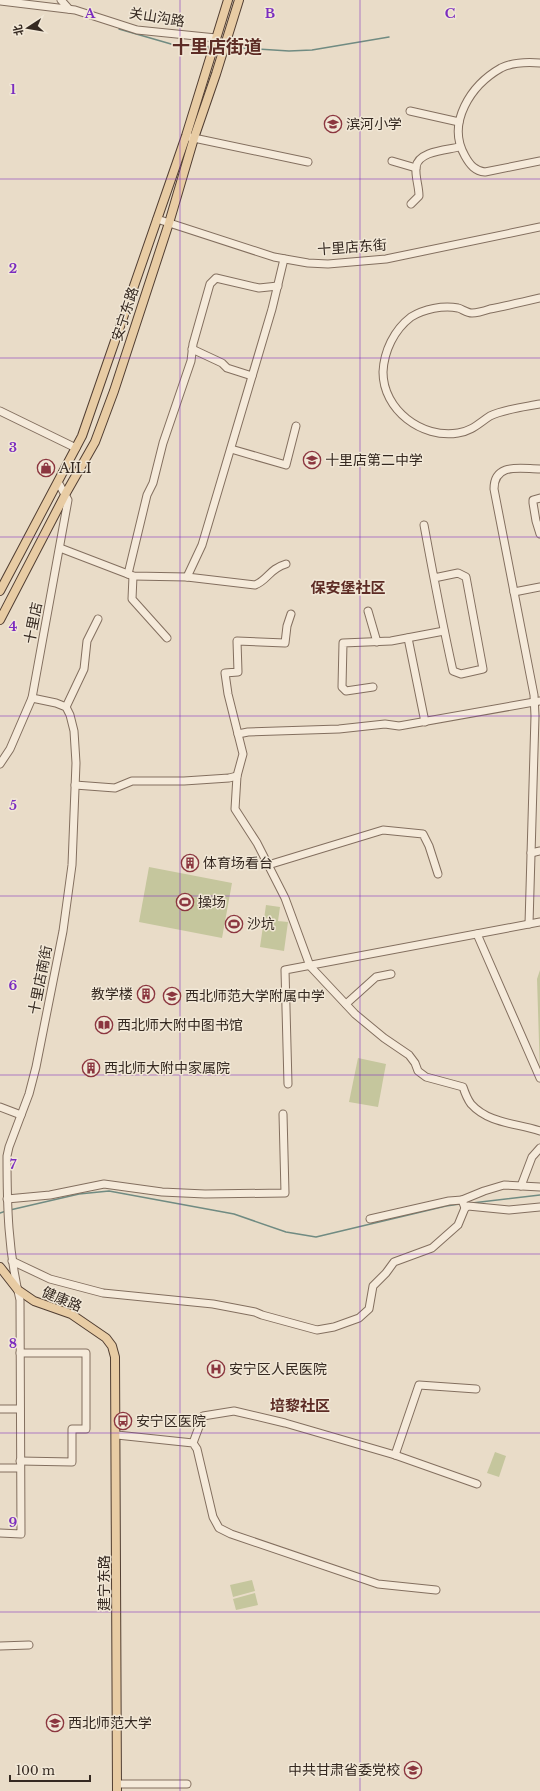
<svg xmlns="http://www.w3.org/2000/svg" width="540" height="1791" font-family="'Libre Baskerville','Noto Sans SC',serif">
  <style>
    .green { fill: #c5c69d }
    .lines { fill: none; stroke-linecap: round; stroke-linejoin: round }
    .stream { stroke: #708b82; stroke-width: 1.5 }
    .minor-casing { stroke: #836f5f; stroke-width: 9 }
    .major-casing { stroke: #513e32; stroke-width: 10 }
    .minor { stroke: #f5eada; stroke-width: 7 }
    .major { stroke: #e8cca4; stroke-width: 8 }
    .grid { fill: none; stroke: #7b2cbf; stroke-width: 1; stroke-opacity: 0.55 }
    .labels { text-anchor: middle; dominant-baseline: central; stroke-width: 3; stroke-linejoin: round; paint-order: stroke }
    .street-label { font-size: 14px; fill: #352921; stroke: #f1e7d6 }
    .poi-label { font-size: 14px; fill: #352921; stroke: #f1e7d6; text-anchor: start }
    .neighbourhood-label { font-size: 15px; font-weight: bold; fill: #5d2c25; stroke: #f1e7d6 }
    .district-label { font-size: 18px; font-weight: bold; fill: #5d2c25; stroke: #f1e7d6 }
    .grid-label { font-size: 13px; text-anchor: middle; font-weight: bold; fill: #7b2cbf; stroke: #f1e7d6; stroke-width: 3; stroke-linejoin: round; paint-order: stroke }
  </style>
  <rect width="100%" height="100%" fill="#e9dcc8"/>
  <g class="green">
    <path d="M149,867L232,883L222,938L139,922Z"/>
    <path d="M266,905L280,907L278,921L288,922L284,951L260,947Z"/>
    <path d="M540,970V1074L537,979Z"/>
    <path d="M358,1058L386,1064L378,1107L349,1102Z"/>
    <path d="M495,1452L506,1456L499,1477L487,1473Z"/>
    <path d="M252,1580L255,1591L233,1597L230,1585Z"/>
    <path d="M255,1593L258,1605L236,1610L233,1599Z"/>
  </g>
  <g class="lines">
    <g class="stream">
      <path d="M119,29L171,44L211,47"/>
      <path d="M227,47L289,51L312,50L389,37"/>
      <path d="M472,1203L540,1195"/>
      <path d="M10,1210L79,1194L109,1191L234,1214L286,1232L316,1237L446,1206L460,1204"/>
      <path d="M0,1213L6,1211"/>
    </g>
    <defs>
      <g id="minor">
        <path d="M61,0L69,9"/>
        <path d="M0,1L75,10L137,30L216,38"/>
        <path d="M540,63C527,62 513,62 501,68C471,85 446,123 465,156C470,165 475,171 485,172L540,161"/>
        <path d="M410,111L459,122"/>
        <path d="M189,137L308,162"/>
        <path d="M392,161L416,168"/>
        <path d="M411,204L419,196C419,186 415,177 416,167C418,151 447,150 459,147"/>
        <path d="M157,219L274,257L308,263L328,264L386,259L540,227"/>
        <path d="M540,298C523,302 506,306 490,309C484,311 477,313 472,313C467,313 462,309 458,308C443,305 424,309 411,317C394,330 384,351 383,372C383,410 422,439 458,433C472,431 479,423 490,416C504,409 524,407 540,404"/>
        <path d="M192,349L222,363L227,368L252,376"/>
        <path d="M0,411L76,448"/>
        <path d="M231,449L286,465L296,426"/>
        <path d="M540,498L533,500V503L536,521L540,534"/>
        <path d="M424,525C433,574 442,622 453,671L461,674L483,669L466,577L458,573L434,578"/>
        <path d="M60,548L133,576L187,577L255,585C268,580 269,569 286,564"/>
        <path d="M128,574L147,495L153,483L163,443L191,361L193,344L210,284L216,278L259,288L278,286"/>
        <path d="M133,576L132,599L167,638"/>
        <path d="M187,577L202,545L272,309L284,259"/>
        <path d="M514,592L540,587"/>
        <path d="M368,611L377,642"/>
        <path d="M291,614L287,626L285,643L237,641L238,672L225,673L228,694L243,754L237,776L235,809L257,843L285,898L310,966L355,1014L384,1038L409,1055L415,1063L418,1071L426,1077L463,1087C465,1093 468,1100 471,1104C489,1124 517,1123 540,1131"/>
        <path d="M408,638L425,722"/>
        <path d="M373,687L346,691L342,687L343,643L391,641L444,631"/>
        <path d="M66,707L84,669L87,641L98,619"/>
        <path d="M238,734L248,732L339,729L385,724L399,726L540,701"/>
        <path d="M0,764L10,749L32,698L68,500L58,482"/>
        <path d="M75,785L115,788L132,781H184L229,778L237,776"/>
        <path d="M531,853L540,851"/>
        <path d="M268,865L383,830L423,834L429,846L438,874"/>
        <path d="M529,924L535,716L534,695L494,489C494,462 521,469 540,469"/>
        <path d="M477,934L540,1078"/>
        <path d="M346,1004L376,977L391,974"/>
        <path d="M288,1084L285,970L540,922"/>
        <path d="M0,1107L21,1115"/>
        <path d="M521,1186L532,1157L540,1148"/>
        <path d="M7,1199L50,1195L104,1184L162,1192L205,1194L285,1193L283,1114"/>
        <path d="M462,1200L484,1191L504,1185L540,1187"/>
        <path d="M370,1219L449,1201L462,1200L465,1208"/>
        <path d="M12,1261L50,1279L103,1293L213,1304L255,1312L262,1315L317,1330L334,1327L359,1318L369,1309L373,1286L386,1273L394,1262L432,1248L458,1225L465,1208L468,1206L509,1210L540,1207"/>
        <path d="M20,1353H86V1429H72V1462L20,1461"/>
        <path d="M0,1409H20"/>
        <path d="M117,1435L193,1443L197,1449L213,1517L219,1528L231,1534L378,1584L436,1590"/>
        <path d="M193,1443L203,1416L234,1411L285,1423L395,1455L477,1484"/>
        <path d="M395,1455L419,1385L476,1389"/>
        <path d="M0,1468H20"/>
        <path d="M0,1533L21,1534L20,1300C8,1251 7,1206 7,1156L9,1147L29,1094L36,1067L63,931L72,865L76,763L74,731L70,715L66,707L56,703L32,698"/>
        <path d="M0,1646L29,1645"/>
        <path d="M117,1784H187"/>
      </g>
      <g id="major">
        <path d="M0,591L82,436L186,136L228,0"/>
        <path d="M0,620L66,493L95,442L114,391L169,223L194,138L216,74L239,0"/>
        <path d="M0,1267L18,1290L34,1301L71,1314L106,1338L112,1346L115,1357L117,1791"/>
      </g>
    </defs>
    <use href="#minor" class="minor-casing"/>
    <use href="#major" class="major-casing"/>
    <use href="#minor" class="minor"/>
    <use href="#major" class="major"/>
  </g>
  <path class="grid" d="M180,0V1791M360,0V1791M0,179H540M0,358H540M0,537H540M0,716H540M0,896H540M0,1075H540M0,1254H540M0,1433H540M0,1612H540"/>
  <defs>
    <symbol id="school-ring" viewBox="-11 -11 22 22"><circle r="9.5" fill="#f1e7d6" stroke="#8b363f" stroke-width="1.5"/><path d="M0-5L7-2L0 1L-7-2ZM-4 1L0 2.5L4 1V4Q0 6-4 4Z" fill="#8b363f"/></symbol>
    <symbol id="shop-ring" viewBox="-11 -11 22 22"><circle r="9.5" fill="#f1e7d6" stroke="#8b363f" stroke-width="1.5"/><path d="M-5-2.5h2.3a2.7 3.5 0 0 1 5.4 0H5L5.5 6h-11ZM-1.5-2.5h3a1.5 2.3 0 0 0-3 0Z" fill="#8b363f"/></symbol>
    <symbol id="building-ring" viewBox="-11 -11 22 22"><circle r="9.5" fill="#f1e7d6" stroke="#8b363f" stroke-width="1.5"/><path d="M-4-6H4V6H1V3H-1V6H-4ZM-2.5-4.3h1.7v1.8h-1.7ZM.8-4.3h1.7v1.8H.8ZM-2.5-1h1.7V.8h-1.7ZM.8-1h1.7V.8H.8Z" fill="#8b363f"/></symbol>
    <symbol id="stadium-ring" viewBox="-11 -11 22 22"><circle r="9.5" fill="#f1e7d6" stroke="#8b363f" stroke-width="1.5"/><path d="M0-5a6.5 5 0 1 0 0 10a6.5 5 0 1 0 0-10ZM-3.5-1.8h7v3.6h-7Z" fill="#8b363f"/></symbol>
    <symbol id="library-ring" viewBox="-11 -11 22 22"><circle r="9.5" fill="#f1e7d6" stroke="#8b363f" stroke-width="1.5"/><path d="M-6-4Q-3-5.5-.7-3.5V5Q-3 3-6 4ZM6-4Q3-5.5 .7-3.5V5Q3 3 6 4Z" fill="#8b363f"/></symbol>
    <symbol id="hospital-ring" viewBox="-11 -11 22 22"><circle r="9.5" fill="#f1e7d6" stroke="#8b363f" stroke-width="1.5"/><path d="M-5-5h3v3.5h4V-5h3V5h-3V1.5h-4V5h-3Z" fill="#8b363f"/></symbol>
    <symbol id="bus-ring" viewBox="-11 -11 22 22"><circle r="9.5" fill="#f1e7d6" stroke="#8b363f" stroke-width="1.5"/><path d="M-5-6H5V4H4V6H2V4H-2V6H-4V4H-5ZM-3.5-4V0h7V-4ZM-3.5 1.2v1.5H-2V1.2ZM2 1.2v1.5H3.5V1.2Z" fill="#8b363f"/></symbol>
    <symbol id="university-ring" viewBox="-11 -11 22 22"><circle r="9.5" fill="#f1e7d6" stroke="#8b363f" stroke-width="1.5"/><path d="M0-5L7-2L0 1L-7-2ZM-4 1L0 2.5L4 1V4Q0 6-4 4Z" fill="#8b363f"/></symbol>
  </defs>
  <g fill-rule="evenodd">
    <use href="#school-ring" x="323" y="114" width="20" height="20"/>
    <use href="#school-ring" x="302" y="450" width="20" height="20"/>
    <use href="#shop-ring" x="36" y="458" width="20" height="20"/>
    <use href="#building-ring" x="180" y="853" width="20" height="20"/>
    <use href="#stadium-ring" x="175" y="892" width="20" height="20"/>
    <use href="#stadium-ring" x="224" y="914" width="20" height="20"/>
    <use href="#building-ring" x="136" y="984" width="20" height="20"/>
    <use href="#school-ring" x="162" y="986" width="20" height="20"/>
    <use href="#library-ring" x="94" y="1015" width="20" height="20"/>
    <use href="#building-ring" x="81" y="1058" width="20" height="20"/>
    <use href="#hospital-ring" x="206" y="1359" width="20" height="20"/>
    <use href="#bus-ring" x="113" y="1411" width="20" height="20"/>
    <use href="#university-ring" x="45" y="1713" width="20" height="20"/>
    <use href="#university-ring" x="403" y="1760" width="20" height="20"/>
  </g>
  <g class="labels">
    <g class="street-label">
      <text transform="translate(157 17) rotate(9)">关山沟路</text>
      <text transform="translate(352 247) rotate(-4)">十里店东街</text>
      <text transform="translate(125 314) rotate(-72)">安宁东路</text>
      <text transform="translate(33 623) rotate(-79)">十里店</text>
      <text transform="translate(40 980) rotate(-79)">十里店南街</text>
      <text transform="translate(62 1299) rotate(23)">健康路</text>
      <text transform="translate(104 1583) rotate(-90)">建宁东路</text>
    </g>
    <g class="poi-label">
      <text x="346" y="124">滨河小学</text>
      <text x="325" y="460">十里店第二中学</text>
      <text x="59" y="468">AILI</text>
      <text x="203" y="863">体育场看台</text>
      <text x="198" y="902">操场</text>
      <text x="247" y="924">沙坑</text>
      <text x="133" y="994" text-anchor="end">教学楼</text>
      <text x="185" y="996">西北师范大学附属中学</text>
      <text x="117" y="1025">西北师大附中图书馆</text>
      <text x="104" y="1068">西北师大附中家属院</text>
      <text x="229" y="1369">安宁区人民医院</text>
      <text x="136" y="1421">安宁区医院</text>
      <text x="68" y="1723">西北师范大学</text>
      <text x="400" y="1770" text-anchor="end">中共甘肃省委党校</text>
    </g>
    <g class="neighbourhood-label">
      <text x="348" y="587">保安堡社区</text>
      <text x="300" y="1405">培黎社区</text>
    </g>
    <g class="district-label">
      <text x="217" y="47">十里店街道</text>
    </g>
  </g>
  <g class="grid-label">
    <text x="90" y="18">A</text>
    <text x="270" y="18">B</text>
    <text x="450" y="18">C</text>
    <text x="13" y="94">1</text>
    <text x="13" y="273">2</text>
    <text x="13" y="452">3</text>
    <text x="13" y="631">4</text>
    <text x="13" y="810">5</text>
    <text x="13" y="990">6</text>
    <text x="13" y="1169">7</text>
    <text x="13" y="1348">8</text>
    <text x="13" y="1527">9</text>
  </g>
  <g transform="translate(28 28) rotate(258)" stroke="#f1e7d6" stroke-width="3" paint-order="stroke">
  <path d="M0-3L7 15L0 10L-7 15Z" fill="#352921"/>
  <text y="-6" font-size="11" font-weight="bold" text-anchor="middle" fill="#352921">北</text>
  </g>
  <path d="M10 1775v6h80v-6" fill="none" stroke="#352921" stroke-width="2"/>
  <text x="16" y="1775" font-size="12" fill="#352921" stroke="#f1e7d6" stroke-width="3" paint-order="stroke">100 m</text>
</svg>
